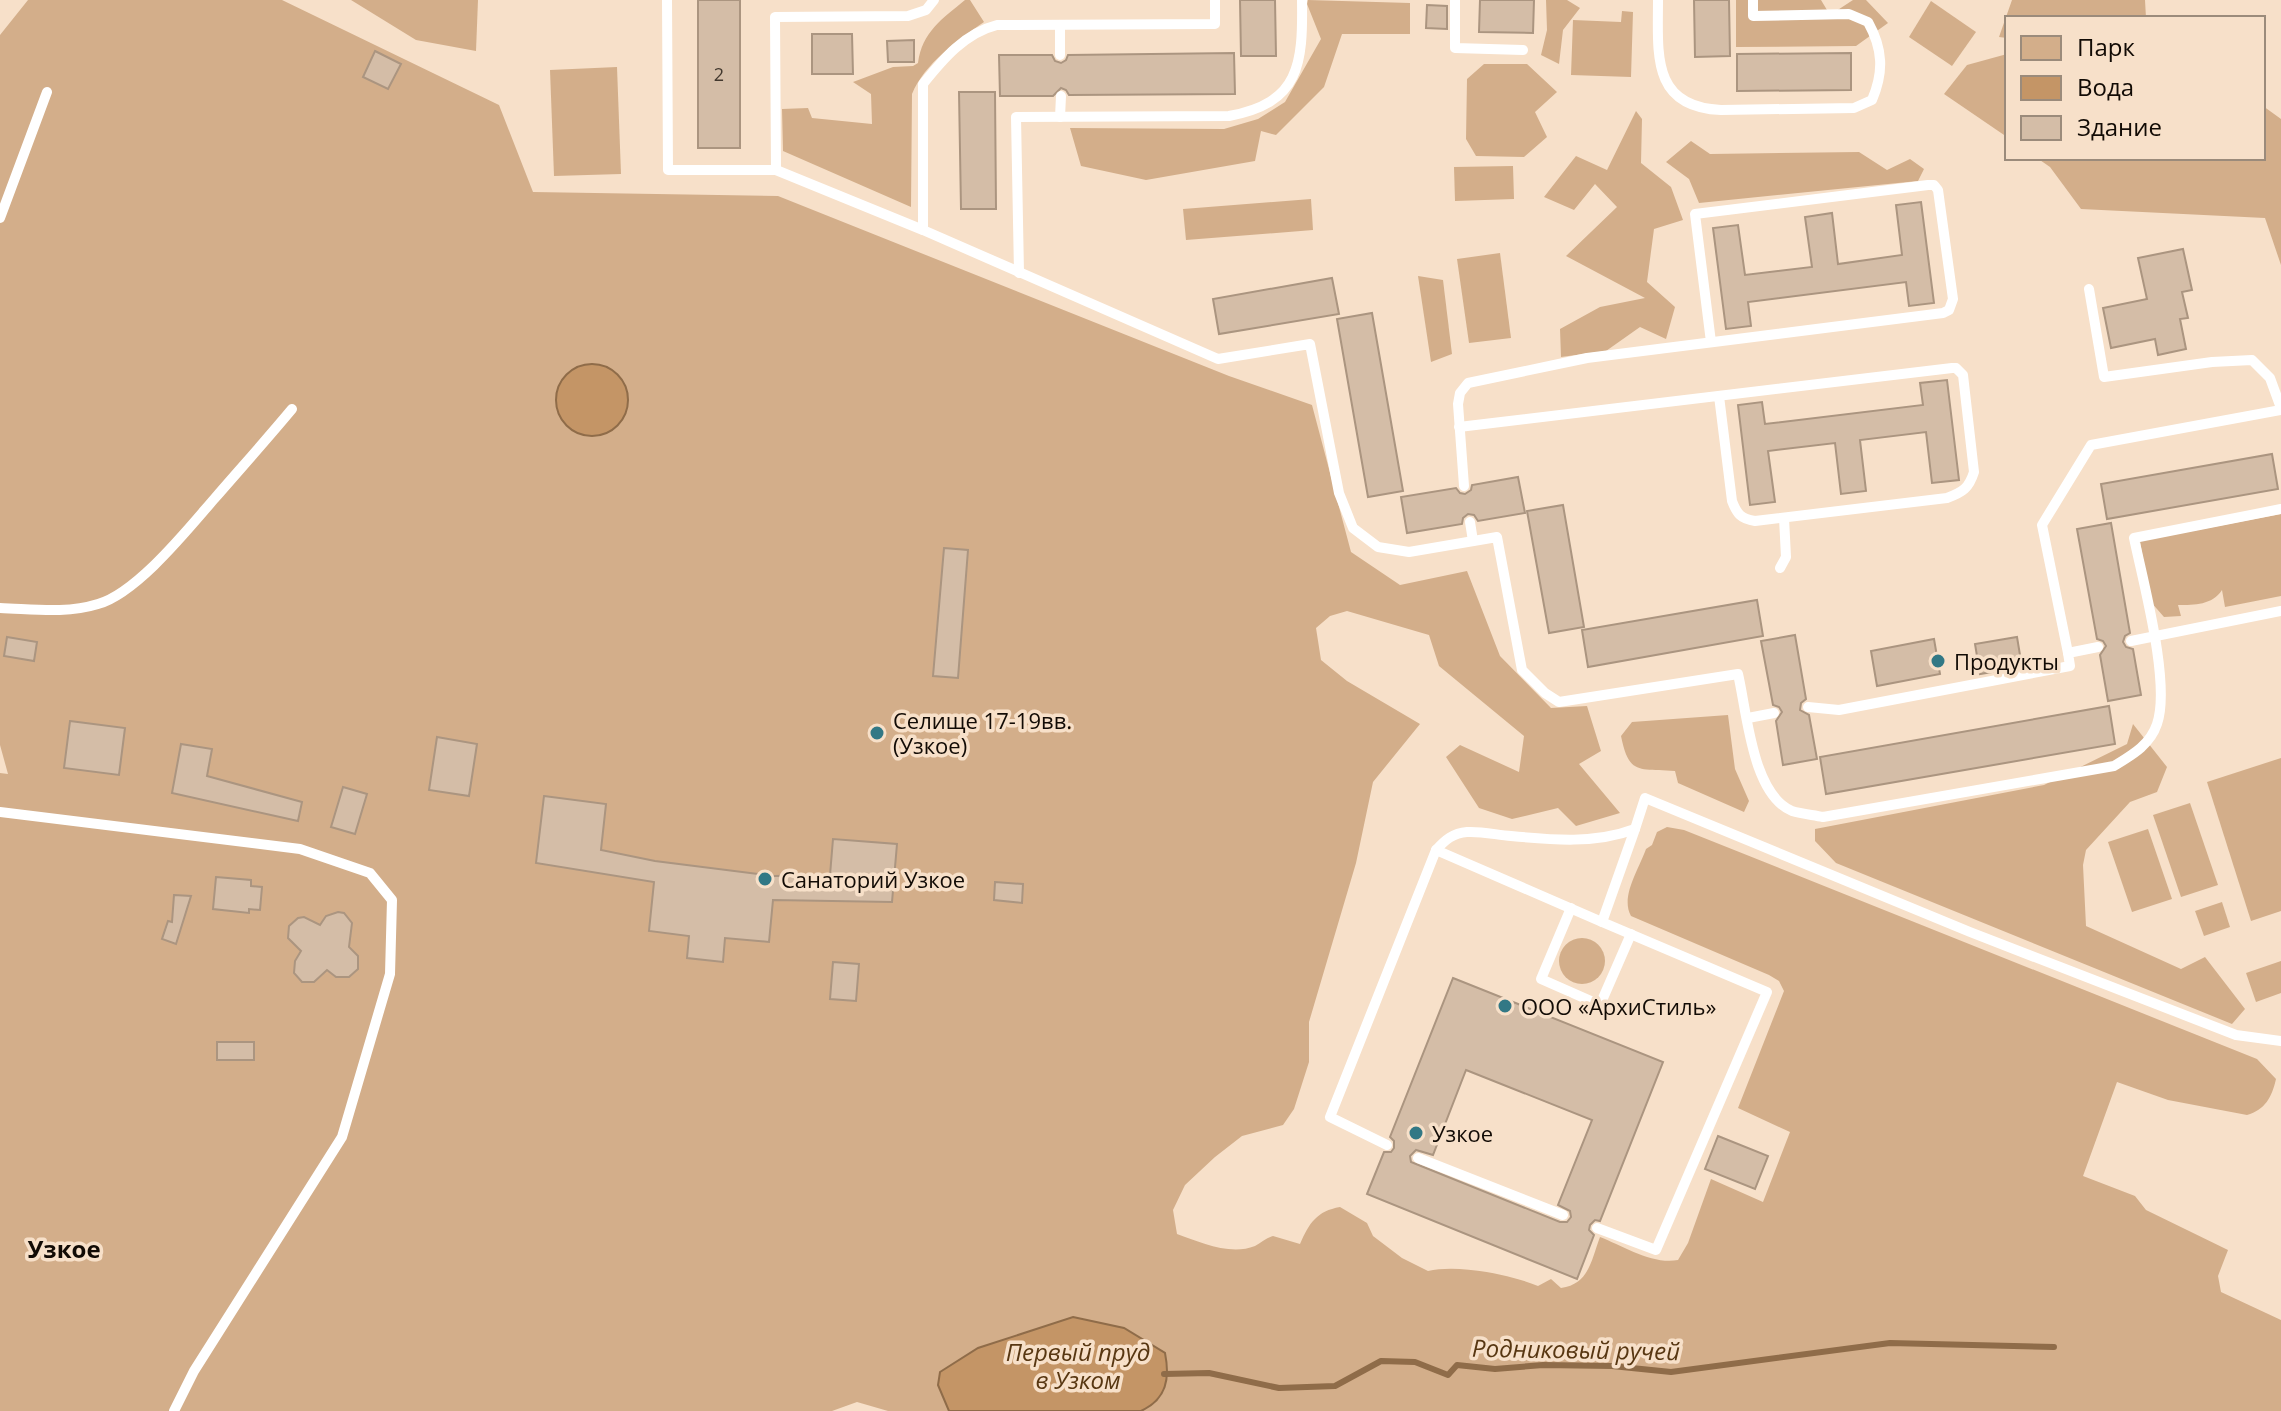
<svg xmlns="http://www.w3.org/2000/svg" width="2281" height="1411" font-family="'Open Sans',sans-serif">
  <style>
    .green { fill: #d3ae8a }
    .water { fill: #c49566; stroke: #8f6c49; stroke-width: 2 }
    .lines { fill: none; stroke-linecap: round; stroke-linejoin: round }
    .stream { stroke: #8f6c49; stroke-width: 6 }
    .building { fill: #d4bda7; stroke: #ab9580; stroke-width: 2; fill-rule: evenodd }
    .lane { stroke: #fff; stroke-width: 10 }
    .poi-dot { fill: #327885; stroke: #f7e0c9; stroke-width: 3 }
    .labels { text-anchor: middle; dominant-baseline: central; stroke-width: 7; stroke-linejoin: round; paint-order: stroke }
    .number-label { font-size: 18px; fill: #42382e }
    .poi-label { font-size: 22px; fill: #120b05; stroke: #f7e0c9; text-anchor: start }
    .neighbourhood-label { font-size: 24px; font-weight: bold; fill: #120b05; stroke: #f7e0c9 }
    .water-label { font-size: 24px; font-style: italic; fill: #583712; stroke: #f7e0c9 }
  </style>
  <rect width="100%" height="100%" fill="#f7e0c9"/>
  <g class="green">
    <path d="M28,0H282L499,105L533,192L778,196L1229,376L1312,405L1351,552L1400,585L1467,571L1500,656L1551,708L1587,706L1601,751L1579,764L1620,813L1576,826L1558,808L1512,819L1479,808L1446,757L1460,745L1519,772L1524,736L1439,666L1429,635L1347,611L1330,616L1316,628L1321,660L1347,681L1420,724L1373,782L1356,863L1309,1022V1062L1294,1109L1283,1125L1242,1136L1215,1157L1185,1185L1173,1210L1177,1234C1200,1242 1230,1256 1255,1246C1261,1243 1266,1238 1273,1236L1300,1244C1309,1223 1317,1211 1340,1207L1367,1223L1373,1236L1402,1258L1428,1271C1457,1264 1509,1274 1538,1286L1551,1279L1561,1288C1589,1284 1591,1261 1600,1237C1623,1246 1653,1265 1678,1260L1688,1243L1711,1179L1763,1202L1790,1132L1738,1108L1784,991L1779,981L1769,975L1631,916C1620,897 1639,869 1646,849L1652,845L1657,832L1667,827L1684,830L2257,1059L2276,1079C2272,1097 2265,1110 2247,1115L2168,1100L2117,1082L2083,1176L2135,1196L2146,1210L2228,1250L2218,1276L2221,1292L2281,1320V1411H1141C1167,1399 1170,1378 1165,1353L1124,1328L1073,1317L1051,1326L938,1385L949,1411H888L857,1402L832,1411H0V773L8,774L0,745V35Z"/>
    <path d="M351,0H478L476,51L416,40Z"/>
    <path d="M965,0H970L984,22C957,41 925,63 912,94L911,207L783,151L782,109L808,108L812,118L872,124L871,94L853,82L893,67L913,66L918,63C922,32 942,19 965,0Z"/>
    <path d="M1308,0L1410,3V34H1342L1324,87L1276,135L1261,131L1255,161L1146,180L1081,166L1070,128L1224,129L1258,119L1285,102L1321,39L1307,4Z"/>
    <path d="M1546,0H1567L1580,8L1563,30L1559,64L1541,55L1547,30Z"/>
    <path d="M1736,0H1821L1830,15L1853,0H1866L1888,23L1856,46L1736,47Z"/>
    <path d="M2012,0H2145L2146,18H2007V38L1999,37Z"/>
    <path d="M1931,1L1976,32L1952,66L1909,37Z"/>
    <path d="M1622,11L1633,12L1631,77L1571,75L1573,20L1621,22Z"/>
    <path d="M2007,54V137L1944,94L1967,65Z"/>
    <path d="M1484,64H1527L1557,92L1535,112L1547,137L1524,157L1476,156L1466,139L1467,79Z"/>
    <path d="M617,67L621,174L554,176L550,70Z"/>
    <path d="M2263,106L2281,119V265L2265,218L2081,209L2050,167L2037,158H2263Z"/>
    <path d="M1636,111L1642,119L1641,163L1671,187L1683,220L1654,229L1647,282L1675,307L1666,339L1640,327L1606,351L1561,357L1560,329L1600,307L1645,298L1566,256L1617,207L1595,184L1574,210L1544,197L1576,156L1607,170Z"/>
    <path d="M1691,141L1710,154L1859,152L1887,170L1910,159L1924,169L1918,181L1699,203L1689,179L1666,162Z"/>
    <path d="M1513,166L1514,199L1455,201L1454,167Z"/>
    <path d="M1311,199L1313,230L1186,240L1183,209Z"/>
    <path d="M1500,253L1511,338L1469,343L1457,259Z"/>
    <path d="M1418,276L1443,280L1452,354L1431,362Z"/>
    <path d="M2281,514V596L2225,607L2222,590C2212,605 2195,605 2178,605L2181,616L2164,617L2150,601L2140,541Z"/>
    <path d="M1728,715L1735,769L1749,801L1744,812L1678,783L1675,771C1639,768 1629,776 1621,736L1632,722Z"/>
    <path d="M2133,724L2167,767L2157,792L2130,802L2086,850L2083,865L2086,926L2181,969L2205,957L2245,1009L2232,1024L1836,863L1815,841V829L2044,785L2127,744Z"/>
    <path d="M2281,758V911L2251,921L2207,782Z"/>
    <path d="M2190,803L2218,885L2181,897L2153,815Z"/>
    <path d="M2148,829L2172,899L2132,912L2108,842Z"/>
    <path d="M2222,902L2230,927L2204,936L2195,911Z"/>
    <circle cx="1582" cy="961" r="23"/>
    <path d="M2281,961V993L2256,1002L2246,973Z"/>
  </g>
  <g class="water">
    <circle cx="592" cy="400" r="36"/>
    <path d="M1073,1317L1124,1328L1165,1353C1170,1378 1167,1399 1141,1411H949L938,1385L940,1372L978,1348Z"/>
  </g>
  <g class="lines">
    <path class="stream" d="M1164,1374L1209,1373L1279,1388L1335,1386L1381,1361L1415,1362L1448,1375L1457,1365L1495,1369L1543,1365L1612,1366L1671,1372L1890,1343L2054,1347"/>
  </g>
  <g class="building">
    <rect x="698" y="0" width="42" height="148"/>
    <path d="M1240,0H1275L1276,56H1241Z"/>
    <path d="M1480,0H1534L1533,33L1479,32Z"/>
    <path d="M1694,0H1729L1730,56L1695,57Z"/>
    <path d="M1427,5L1447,6V29L1426,28Z"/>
    <path d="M812,34H852L853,74H812Z"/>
    <path d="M914,40V62H888L887,41Z"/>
    <path d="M375,51L401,64L388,89L363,77Z"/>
    <path d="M1234,53L1235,94L1069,95L1066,90L1061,88L1053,96H1000L999,55H1052L1055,61L1061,63L1066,60L1068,55Z"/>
    <path d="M1851,53V90L1737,91V54Z"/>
    <path d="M959,92H995L996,209H961Z"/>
    <path d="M1921,202L1934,303L1909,306L1906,282L1748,302L1751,326L1726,329L1713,228L1738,225L1745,275L1812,267L1805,217L1832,213L1838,264L1902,255L1896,205Z"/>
    <path d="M2183,249L2192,290L2182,292L2188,318L2180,319L2186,349L2158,355L2155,339L2111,348L2103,308L2147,299L2138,258Z"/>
    <path d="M1332,278L1339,314L1219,334L1213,299Z"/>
    <path d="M1372,313L1403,491L1368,497L1337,319Z"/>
    <path d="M1947,380L1959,480L1932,483L1926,432L1860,440L1866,491L1841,494L1835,443L1768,451L1775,502L1750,505L1738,405L1762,402L1765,424L1923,405L1920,383Z"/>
    <path d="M2272,454L2278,489L2107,519L2101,484Z"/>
    <path d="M1518,477L1525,513L1478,521L1474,515L1468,514L1463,518L1462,524L1407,533L1401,497L1456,488L1460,493L1465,494L1471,490L1472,485Z"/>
    <path d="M1563,505L1584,627L1549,633L1527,511Z"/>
    <path d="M2111,523L2130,633L2125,636L2123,642L2126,647L2133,649L2141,695L2108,701L2100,655L2106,646L2103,641L2097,639L2077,529Z"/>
    <path d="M944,548L968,550L958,678L933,676Z"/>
    <path d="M1757,600L1763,636L1588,667L1582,630Z"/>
    <path d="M1795,635L1806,699L1801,703L1800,710L1809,715L1817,759L1783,765L1776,721L1782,712L1779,707L1773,705L1761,641Z"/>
    <path d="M7,637L37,642L34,661L4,656Z"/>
    <path d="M2017,637L2022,667L1980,674L1975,644Z"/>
    <path d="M1934,639L1940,674L1877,686L1871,651Z"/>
    <path d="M2109,706L2115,744L1826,794L1820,757Z"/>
    <path d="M70,721L125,728L119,775L64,768Z"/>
    <path d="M437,737L477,744L469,796L429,790Z"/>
    <path d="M181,744L212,749L207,776L302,802L298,821L172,793Z"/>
    <path d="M343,787L367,794L355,834L331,827Z"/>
    <path d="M544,796L606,804L601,850L655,861L774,876L830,875L833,839L897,844L892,902L773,900L769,942L725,938L723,962L687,958L689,936L649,931L654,882L536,863Z"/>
    <path d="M216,877L251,880V886L262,887L260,910L249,909V913L213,909Z"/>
    <path d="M995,882L1023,884L1022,903L994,900Z"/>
    <path d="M174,895L191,896L176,944L162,939L168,921L172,922Z"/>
    <path d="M338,912L344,913L352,923L349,947L358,956V969L349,977H336L327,970L314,982H302L294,973L295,961L301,951L288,938L289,926L298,918L304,917L320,925L326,916Z"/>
    <path d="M833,962L859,964L856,1001L830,999Z"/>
    <path d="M1453,978L1663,1062L1600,1221L1595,1220L1590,1225L1589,1230L1594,1235L1577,1279L1367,1194L1384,1152H1391L1394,1148V1141L1390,1137ZM1466,1070L1592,1120L1558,1205L1570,1211L1571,1217L1567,1222H1560L1411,1162L1410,1156L1416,1150L1433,1155Z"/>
    <rect x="217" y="1042" width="37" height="18"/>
    <path d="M1718,1136L1768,1156L1755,1189L1705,1169Z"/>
  </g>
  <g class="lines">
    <g class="lane">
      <path d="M667,0L668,170H776L775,17L908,16L926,10L934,0"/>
      <path d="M1455,0V48L1523,50"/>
      <path d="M1658,0C1658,54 1651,107 1721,110L1854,108L1872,100C1884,72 1883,49 1868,22L1849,14L1753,16V0"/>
      <path d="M1060,26V55"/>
      <path d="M1060,117L1061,96"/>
      <path d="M776,170L923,230L1218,359L1310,344L1339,493L1353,528L1378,547L1409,552L1497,537L1522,670L1545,693L1559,702L1738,674C1747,712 1752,794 1792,811C1802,814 1814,815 1823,817L2114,766C2132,755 2150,745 2157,724C2171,684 2143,581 2134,538L2281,509"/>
      <path d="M0,218L47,92"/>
      <path d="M923,230V84C943,59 965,33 997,25L1215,24V0"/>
      <path d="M1019,273L1016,117L1229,116C1300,103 1303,64 1302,0"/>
      <path d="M2089,289L2104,377L2212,362L2252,360L2270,378L2281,408"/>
      <path d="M1459,427L1952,368H1956L1963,375L1974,472C1969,488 1963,492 1947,498L1755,521C1741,519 1737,514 1732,501L1719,396"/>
      <path d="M1464,486L1458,404L1460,393L1468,383L1587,358L1943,313L1949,310L1953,299L1938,190L1934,185H1928L1695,214L1711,342"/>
      <path d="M1470,522L1473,541"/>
      <path d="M1780,568L1786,557L1784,518"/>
      <path d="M0,608C33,609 66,614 98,604C137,593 188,529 215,498C241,468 267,439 292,409"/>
      <path d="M2131,641L2281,611"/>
      <path d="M2068,653L2042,525L2091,445L2281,410"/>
      <path d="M1808,707L1839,710L2070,666L2068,653L2098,647"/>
      <path d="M1748,718L1774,713"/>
      <path d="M0,812L300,849L370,873L392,900L390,974L342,1137L194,1371L174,1411"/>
      <path d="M1436,850L1602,922"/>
      <path d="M1571,908L1541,979L1600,1005L1631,934"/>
      <path d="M1387,1145L1330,1117L1436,850C1445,840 1453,833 1467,832C1481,831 1497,835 1511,836C1553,840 1595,844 1635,829L1645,798L1970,932L2236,1035L2281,1041"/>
      <path d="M1418,1158L1563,1215"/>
      <path d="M1597,1228L1656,1250L1767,992L1602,922L1635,829"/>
    </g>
  </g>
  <g class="poi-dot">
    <circle cx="1938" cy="661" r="8"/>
    <circle cx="877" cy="733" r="8"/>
    <circle cx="765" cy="879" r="8"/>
    <circle cx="1505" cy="1006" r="8"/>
    <circle cx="1416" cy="1133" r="8"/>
  </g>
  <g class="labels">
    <g class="number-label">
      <text x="719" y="74">2</text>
    </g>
    <g class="poi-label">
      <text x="1954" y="661">Продукты</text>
      <text x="893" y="720">Селище 17-19вв.<tspan x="893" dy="25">(Узкое)</tspan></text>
      <text x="781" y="879">Санаторий Узкое</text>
      <text x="1521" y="1006">ООО «АрхиСтиль»</text>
      <text x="1432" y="1133">Узкое</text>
    </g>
    <g class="neighbourhood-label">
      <text x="64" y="1248">Узкое</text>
    </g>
    <g class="water-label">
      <text transform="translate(1576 1349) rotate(1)">Родниковый ручей</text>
      <text x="1078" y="1351">Первый пруд<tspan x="1078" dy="28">в Узком</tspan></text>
    </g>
  </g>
  <rect x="2005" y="16" width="260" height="144" fill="#f7e0c9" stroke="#9b8b7b" stroke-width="2"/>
  <rect x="2021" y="36" width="40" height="24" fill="#d3ae8a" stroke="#9b8b7b" stroke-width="2"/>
  <text x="2077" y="56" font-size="24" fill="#120b05">Парк</text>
  <rect x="2021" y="76" width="40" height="24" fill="#c49566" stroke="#9b8b7b" stroke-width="2"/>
  <text x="2077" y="96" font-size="24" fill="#120b05">Вода</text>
  <rect x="2021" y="116" width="40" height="24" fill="#d4bda7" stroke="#9b8b7b" stroke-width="2"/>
  <text x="2077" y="136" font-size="24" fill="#120b05">Здание</text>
</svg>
